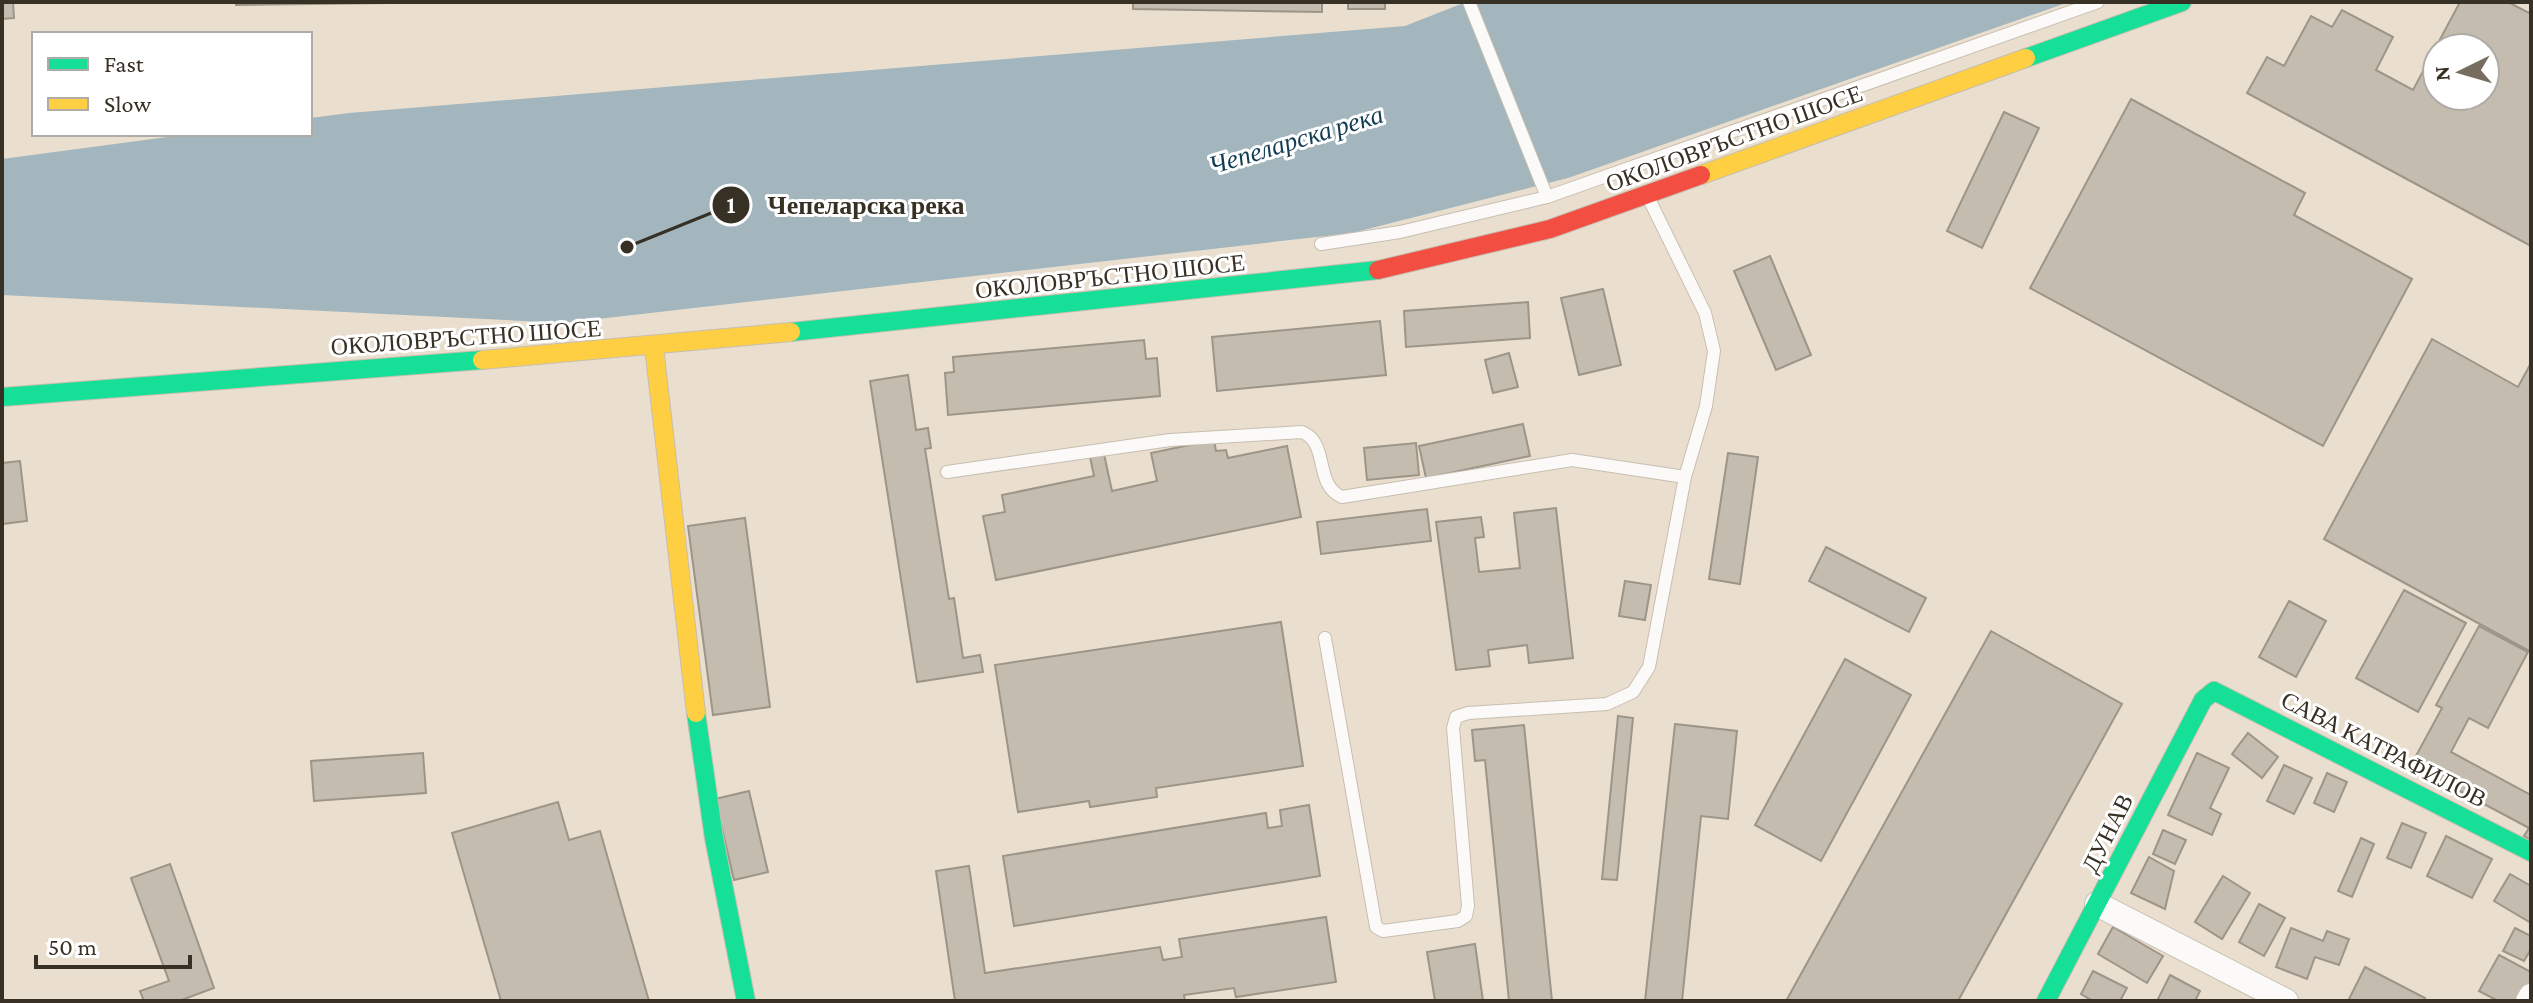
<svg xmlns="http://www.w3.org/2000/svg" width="2533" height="1003" font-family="'Crimson Pro',serif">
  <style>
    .water { fill: #a3b6be }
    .building { fill: #c4bcaf; stroke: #9d9588; stroke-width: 2; fill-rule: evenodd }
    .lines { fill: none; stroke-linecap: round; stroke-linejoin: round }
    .lane-casing { stroke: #c7beb1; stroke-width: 14 }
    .street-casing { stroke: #c7beb1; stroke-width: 26 }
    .fast-casing { stroke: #c7beb1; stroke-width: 20 }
    .slow-casing { stroke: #c7beb1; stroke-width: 20 }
    .jam-casing { stroke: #c7beb1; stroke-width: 20 }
    .lane { stroke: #fcfaf8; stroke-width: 12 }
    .street { stroke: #fcfaf8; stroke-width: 24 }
    .fast { stroke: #16e098; stroke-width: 18 }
    .slow { stroke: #ffcf43; stroke-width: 18 }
    .jam { stroke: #f24e42; stroke-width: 18 }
    .labels { text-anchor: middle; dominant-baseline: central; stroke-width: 6; stroke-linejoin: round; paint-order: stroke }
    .street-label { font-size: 24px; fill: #373024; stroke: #fff }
    .water-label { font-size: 26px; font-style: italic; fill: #113c51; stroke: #fff }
    .leader { fill: none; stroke: #373024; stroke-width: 3 }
    .callout-dot { fill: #373024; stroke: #fff; stroke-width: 3 }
    .mark-label { font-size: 24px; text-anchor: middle; font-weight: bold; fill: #fff }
    .callout-label { font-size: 26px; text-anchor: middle; font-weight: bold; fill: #373024; stroke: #fff; stroke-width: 6; stroke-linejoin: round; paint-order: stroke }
  </style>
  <rect width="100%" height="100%" fill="#eadfce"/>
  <path class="water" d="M1466,2H2069L1568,178L1352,233L563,323L2,295V159L190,134H310V118L349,113L1405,26Z"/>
  <g class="building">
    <path d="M2,2H13L14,18L2,19Z"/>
    <path d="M236,2H470L236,5Z"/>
    <path d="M1133,2H1322V12L1133,9Z"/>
    <rect x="1348" y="2" width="37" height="7"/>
    <path d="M2460,2H2508L2529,13L2531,9V246L2247,93L2267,57L2284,66L2311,16L2332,27L2342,10L2393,37L2376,70L2413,90ZM2437,48H2485V96H2437Z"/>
    <path d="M2131,99L2305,193L2294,215L2412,279L2323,446L2030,288Z"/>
    <path d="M2004,112L2039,128L1982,248L1947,231Z"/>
    <path d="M1770,256L1811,355L1776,370L1734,271Z"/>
    <path d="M1603,289L1621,365L1579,375L1561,298Z"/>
    <path d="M1528,302L1530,338L1406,347L1404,311Z"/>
    <path d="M1380,321L1386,375L1217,391L1212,337Z"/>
    <path d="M2432,339L2518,387L2531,363V652L2324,539Z"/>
    <path d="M1144,340L1146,359L1157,358L1160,396L948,415L945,373L954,372L953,357Z"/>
    <path d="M1509,353L1518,387L1493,393L1485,360Z"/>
    <path d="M908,375L916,430L928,428L931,448L925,449L949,599L954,598L963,658L980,655L983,672L917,682L870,381Z"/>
    <path d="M1523,424L1530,456L1426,478L1419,446Z"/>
    <path d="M1214,440L1216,451L1226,450L1228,458L1287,446L1301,517L996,580L983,516L1005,512L1002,495L1094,476L1090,457L1104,454L1112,491L1157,481L1151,453Z"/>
    <path d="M1416,443L1419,475L1367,480L1364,448Z"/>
    <path d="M1728,453L1758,457L1740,584L1709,579Z"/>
    <path d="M20,461L27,521L2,524V463Z"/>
    <path d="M1556,508L1573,658L1529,663L1527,645L1488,650L1490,666L1456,670L1436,522L1481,517L1484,537L1475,538L1479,572L1520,568L1514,513Z"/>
    <path d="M1427,509L1431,541L1321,554L1317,522Z"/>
    <path d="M745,518L770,707L713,715L688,526Z"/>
    <path d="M1826,547L1926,598L1909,632L1809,581Z"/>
    <path d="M1625,581L1651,585L1645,620L1619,616Z"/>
    <path d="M2404,590L2466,623L2418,712L2356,678Z"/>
    <path d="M2289,601L2326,621L2296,677L2259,657Z"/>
    <path d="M1281,622L1303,766L1156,788L1157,797L1090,807L1089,801L1018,812L995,665Z"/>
    <path d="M2479,626L2528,652L2488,728L2469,718L2451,752L2531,795V840L2524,836L2529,828L2411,765L2442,708L2436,705Z"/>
    <path d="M1991,631L2122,704L1958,1001H1786Z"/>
    <path d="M1845,659L1911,695L1821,861L1755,825Z"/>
    <path d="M1618,716L1633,718L1617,880L1602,879Z"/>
    <path d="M1675,724L1737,731L1728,819L1701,816L1682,1001H1645Z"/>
    <path d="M1524,725L1552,1001H1509L1485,760L1475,761L1472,730Z"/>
    <path d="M2248,733L2278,757L2262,778L2232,754Z"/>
    <path d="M423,753L426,793L314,801L311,761Z"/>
    <path d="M2197,753L2229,768L2210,808L2221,814L2212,835L2168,815Z"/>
    <path d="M2284,765L2312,778L2294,814L2267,801Z"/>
    <path d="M2327,773L2347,782L2334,812L2314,803Z"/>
    <path d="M749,791L768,872L734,880L715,799Z"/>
    <path d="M558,802L569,840L600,831L649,1001H501L452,833Z"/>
    <path d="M1309,805L1320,876L1014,926L1003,856L1266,813L1268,828L1282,826L1280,810Z"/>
    <path d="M2402,823L2426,833L2411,868L2387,858Z"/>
    <path d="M2163,830L2186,840L2175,864L2153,854Z"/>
    <path d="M2446,836L2492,859L2472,898L2427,876Z"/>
    <path d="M2361,838L2374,844L2352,897L2338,891Z"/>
    <path d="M2149,857L2174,871L2165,909L2131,893Z"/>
    <path d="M170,864L214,988L179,1001H144L140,991L169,981L131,878Z"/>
    <path d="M969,866L985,973L1160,947L1163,960L1182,957L1179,939L1326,917L1336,982L1236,997L1234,988L1184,995L1185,1001H955L936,871Z"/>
    <path d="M2510,874L2531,886V923L2494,901Z"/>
    <path d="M2223,876L2250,893L2222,939L2195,922Z"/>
    <path d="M2259,904L2285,918L2264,956L2239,942Z"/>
    <path d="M2113,927L2163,956L2147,983L2098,954Z"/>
    <path d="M2291,928L2323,941L2327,931L2349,939L2339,965L2315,957L2307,979L2276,967Z"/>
    <path d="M2515,928L2531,936V949L2524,961L2503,951Z"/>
    <path d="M1475,944L1483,1001H1435L1427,952Z"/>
    <path d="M2499,955L2531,972V981L2520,1001H2498L2479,991Z"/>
    <path d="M2365,967L2425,998L2424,1001H2348Z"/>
    <path d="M2093,971L2127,988L2120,1001H2093L2081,994Z"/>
    <path d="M2170,975L2200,991L2195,1001H2157Z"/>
  </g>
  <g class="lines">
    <defs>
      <g id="lane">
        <path d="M1469,2L1547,197"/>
        <path d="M1321,244L1400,232L1547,197L2098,2"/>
        <path d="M947,472L1170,440L1302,432C1330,443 1313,484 1342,497L1572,460L1685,477"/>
        <path d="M1325,638L1376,927L1383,931L1458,921L1466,916L1468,906L1453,728L1456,717L1468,713L1607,704L1633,692L1649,667L1685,477L1706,406L1714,351L1705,313L1647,195"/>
      </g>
      <g id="street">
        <path d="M2097,904L2286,1001"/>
        <path d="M2528,1001L2531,996"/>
      </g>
      <g id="fast">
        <path d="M2026,58L2182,2"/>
        <path d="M791,332L1378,270"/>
        <path d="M2,397L482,360"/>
        <path d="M696,713L714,838L746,1001"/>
        <path d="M2046,1001L2203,700L2214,691L2531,852"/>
      </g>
      <g id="slow">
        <path d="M1701,175L2026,58"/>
        <path d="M654,347L696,713"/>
        <path d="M482,360L791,332"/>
      </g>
      <path id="jam" d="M1378,270L1550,229L1701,175"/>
    </defs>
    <use href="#lane" class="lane-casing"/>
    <use href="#street" class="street-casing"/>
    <use href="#fast" class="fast-casing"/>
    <use href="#slow" class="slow-casing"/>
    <use href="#jam" class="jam-casing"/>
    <use href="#lane" class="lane"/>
    <use href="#street" class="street"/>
    <use href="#fast" class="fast"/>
    <use href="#slow" class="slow"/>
    <use href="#jam" class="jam"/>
  </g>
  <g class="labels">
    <g class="street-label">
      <text transform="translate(1734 138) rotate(-20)">ОКОЛОВРЪСТНО ШОСЕ</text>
      <text transform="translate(1110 276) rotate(-6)">ОКОЛОВРЪСТНО ШОСЕ</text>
      <text transform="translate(466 337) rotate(-4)">ОКОЛОВРЪСТНО ШОСЕ</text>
      <text transform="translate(2384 749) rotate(27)">САВА КАТРАФИЛОВ</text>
      <text transform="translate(2107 833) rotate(-63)">ДУНАВ</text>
    </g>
    <g class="water-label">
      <text transform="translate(1296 140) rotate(-17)">Чепеларска река</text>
    </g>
  </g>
  <path class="leader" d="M627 247L731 205"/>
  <g class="callout-dot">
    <circle cx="627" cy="247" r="8"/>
    <circle cx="731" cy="205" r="20"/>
  </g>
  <g class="mark-label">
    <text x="731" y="213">1</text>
  </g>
  <g class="callout-label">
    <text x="866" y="214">Чепеларска река</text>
  </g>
  <rect width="2533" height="1003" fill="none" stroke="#373024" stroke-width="8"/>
  <rect x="32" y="32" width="280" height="104" fill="#ffffff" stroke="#afaca7" stroke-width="2"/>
  <rect x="48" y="58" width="40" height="12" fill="#16e098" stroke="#afaca7" stroke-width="2"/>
  <text x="104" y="72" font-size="24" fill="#373024">Fast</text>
  <rect x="48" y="98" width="40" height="12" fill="#ffcf43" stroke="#afaca7" stroke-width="2"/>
  <text x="104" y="112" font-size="24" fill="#373024">Slow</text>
  <g transform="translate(2461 72) rotate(265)"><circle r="38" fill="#ffffff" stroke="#afaca7" stroke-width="2"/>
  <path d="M0-6L14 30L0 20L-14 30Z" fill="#766d60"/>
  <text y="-12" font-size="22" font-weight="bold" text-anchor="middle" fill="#373024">N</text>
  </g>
  <path d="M36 955v12h154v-12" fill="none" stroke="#373024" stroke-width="4"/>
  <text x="48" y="955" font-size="24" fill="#373024" stroke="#ffffff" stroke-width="6" paint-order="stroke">50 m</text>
</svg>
